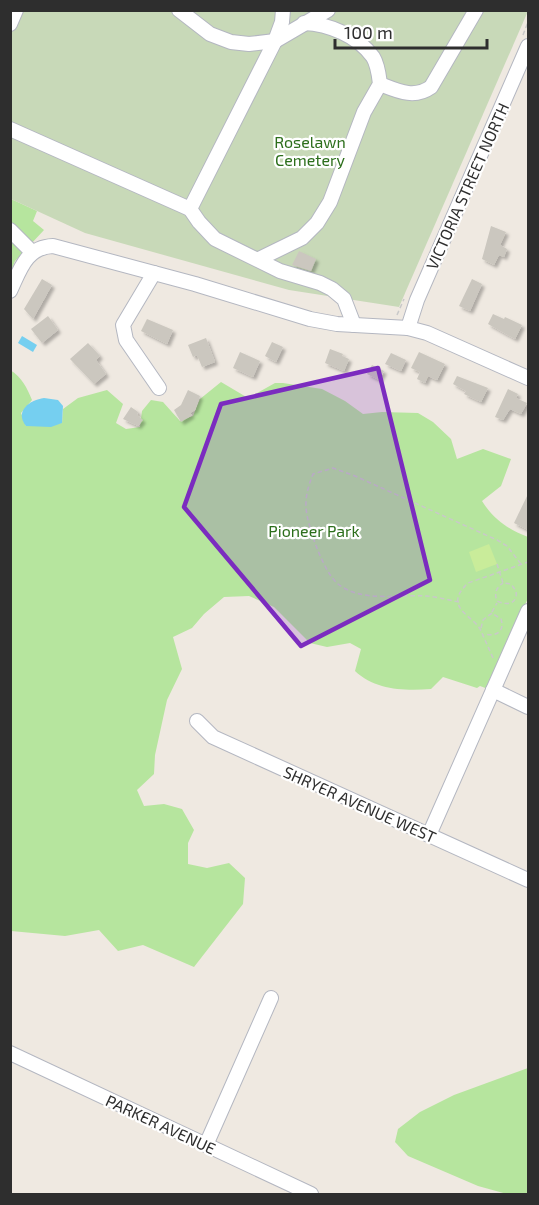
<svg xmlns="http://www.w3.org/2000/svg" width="539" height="1205" font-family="'Exo 2',sans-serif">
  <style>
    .green { fill: #b6e59e }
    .cemetery { fill: #c8d9b8 }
    .pitch { fill: #c9ec9a }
    .water { fill: #75cff0 }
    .building { fill: #cbc7bf; filter: url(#shadow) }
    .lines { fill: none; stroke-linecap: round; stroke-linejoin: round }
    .minor-casing { stroke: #b4b7c1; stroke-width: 16 }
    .path { stroke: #c9c9c9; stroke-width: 1.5; stroke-dasharray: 4.5 3; stroke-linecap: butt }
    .minor { stroke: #fff; stroke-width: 14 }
    .marked { fill: #7b2cbf; fill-opacity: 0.2; stroke: #7b2cbf; stroke-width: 4.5; stroke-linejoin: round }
    .labels { text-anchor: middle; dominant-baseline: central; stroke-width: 4.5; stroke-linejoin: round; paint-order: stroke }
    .park-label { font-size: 16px; fill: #2c6e1b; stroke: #fff }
    .street-label { font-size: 16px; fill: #2e2e2e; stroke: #fff }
  </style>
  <defs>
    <filter id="shadow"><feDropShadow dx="3" dy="3" stdDeviation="1.5" flood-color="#0004"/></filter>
  </defs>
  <rect width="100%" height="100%" fill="#efe9e1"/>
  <g class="green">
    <path d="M11,199L37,211L33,221L44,230L15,261L11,271Z"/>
    <path d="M10,370C22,377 27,388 32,400L21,413L26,426L62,423L63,409L78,398L107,390L123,404L116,423L126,429L140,427L142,411L151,400L163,402L180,421L193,416L200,399L221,382L248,398L275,383H283L322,389L345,401L363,414L382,412L418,413L433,422L451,439L457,459L483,449L511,459L501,486L482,501C494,520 508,529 528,537V598L488,689L480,686L477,688L443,677L431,689C404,691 375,690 355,671L361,649L350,643L327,647L310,643L274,607L249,596L224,597L204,614L192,628L173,637L182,669L167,700L155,755L154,774L137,790L144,806L164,804L182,809L194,830L188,843V864L207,868L229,863L245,878L243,904L194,967L143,945L118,951L99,930L65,936L11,931Z"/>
    <path d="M528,1068V1194H507L478,1186L408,1156L395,1142L398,1129L420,1112L454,1095Z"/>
  </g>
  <path class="cemetery" d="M11,11H528L399,307L289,290L85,233L11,199Z"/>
  <path class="pitch" d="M489,544L497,564L476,572L469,552Z"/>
  <g class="water">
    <path d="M22,336L37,345L33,352L18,343Z"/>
    <path d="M44,398L58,400L63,406L62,423L51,427L26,426C14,411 30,400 44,398Z"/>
  </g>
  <g class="building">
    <path d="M491,226L506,232L500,245L507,249L504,257L499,255L494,265L482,259Z"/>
    <path d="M299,251L316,259L311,271L292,265Z"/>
    <path d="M42,279L52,285L33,319L24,309Z"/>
    <path d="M472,279L482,284L470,311L459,306Z"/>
    <path d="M493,314L504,319L505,317L522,325L515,339L488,324Z"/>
    <path d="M48,316L58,330L42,343L31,329Z"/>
    <path d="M147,319L173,330L167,344L141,331Z"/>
    <path d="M206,338L215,362L202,367L197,355L193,357L188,345Z"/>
    <path d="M272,342L283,347L276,362L265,356Z"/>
    <path d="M88,343L100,356L96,360L106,374L94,384L70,359Z"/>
    <path d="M330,349L343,354L342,356L349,359L344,371L325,363Z"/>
    <path d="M240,352L260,361L253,377L233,368Z"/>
    <path d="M419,352L445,364L437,380L428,376L425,383L417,379L420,372L411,368Z"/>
    <path d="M391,353L406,360L401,371L385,364Z"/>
    <path d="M372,365L384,371L379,380L367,374Z"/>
    <path d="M457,376L488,388L481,402L464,394L466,391L453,384Z"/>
    <path d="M508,389L518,394L516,398L527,403L521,414L510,409L503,420L495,417Z"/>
    <path d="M188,390L200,396L195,410L190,413L192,415L181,422L174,410L181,405Z"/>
    <path d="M131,407L138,412L137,415L143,420L138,426L123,419Z"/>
    <path d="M528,494V530L514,523Z"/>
  </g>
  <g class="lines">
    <defs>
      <g id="minor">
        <path d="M179,10L210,34L231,42L249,44L275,41L328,10"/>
        <path d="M10,24L16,10"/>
        <path d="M380,84C398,91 414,99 431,87L476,10"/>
        <path d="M10,129L190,209L199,222L215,239L280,271L320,283L332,289L344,299L354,325"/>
        <path d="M190,209L275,41L282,22L283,10"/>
        <path d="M10,230L32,252"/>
        <path d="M259,259L302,238L317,223L330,202L364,112L380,84C379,76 378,65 373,57C358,36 329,24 304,23"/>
        <path d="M154,273L123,325L126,340L159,388"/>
        <path d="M10,291C20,270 26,247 53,246L195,284L310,319L337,324L408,328L427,333L528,378"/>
        <path d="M408,328L417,300L528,46"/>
        <path d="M493,690L528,707"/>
        <path d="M197,721L213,737L528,880"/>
        <path d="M429,835L528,611"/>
        <path d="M10,1053L311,1194"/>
        <path d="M206,1145L271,998"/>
      </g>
    </defs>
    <use href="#minor" class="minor-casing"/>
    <g class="path">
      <path d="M523,35L528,22"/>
      <path d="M397,315L404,299"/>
      <path d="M497,564L503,583L511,584L516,591C518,604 507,606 497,601C494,593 496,588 503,583"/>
      <path d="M459,602C448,600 438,597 427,596C399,594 362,603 338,584C328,576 318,552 314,540C305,512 302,502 313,474L333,468L355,476L497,540L507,546L521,564"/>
      <path d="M492,612L497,603"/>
      <path d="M481,628L483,620L492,613L501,619C505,632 496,637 484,634"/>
      <path d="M493,658C489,649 485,640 481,631C475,616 441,608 468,583L528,562"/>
    </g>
    <use href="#minor" class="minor"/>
  </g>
  <path class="marked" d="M378,368L430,580L301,646L184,507L221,404Z"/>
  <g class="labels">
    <g class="park-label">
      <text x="310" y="141">Roselawn<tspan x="310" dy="18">Cemetery</tspan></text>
      <text x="314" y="530">Pioneer Park</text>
    </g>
    <g class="street-label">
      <text transform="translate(467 186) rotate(-66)">VICTORIA STREET NORTH</text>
      <text transform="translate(360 804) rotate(24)">SHRYER AVENUE WEST</text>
      <text transform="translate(161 1124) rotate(25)">PARKER AVENUE</text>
    </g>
  </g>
  <rect width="539" height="1205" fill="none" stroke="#2e2e2e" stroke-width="24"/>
  <path d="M335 39v9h152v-9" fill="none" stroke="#2e2e2e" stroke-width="3"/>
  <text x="344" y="39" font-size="18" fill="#2e2e2e" stroke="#ffffff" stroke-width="4.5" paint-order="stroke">100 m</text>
</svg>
